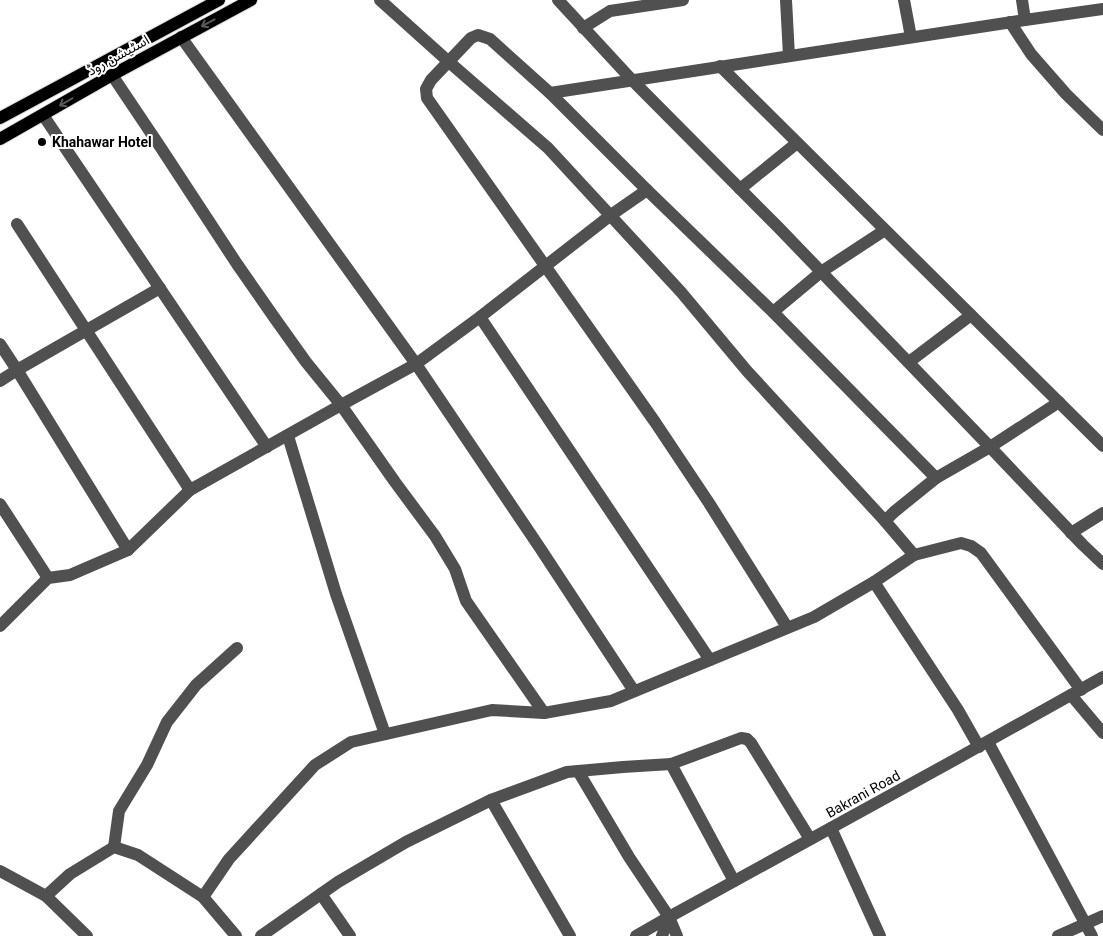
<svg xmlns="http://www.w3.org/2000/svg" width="1103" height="936" font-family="Roboto,'Noto Sans Arabic',sans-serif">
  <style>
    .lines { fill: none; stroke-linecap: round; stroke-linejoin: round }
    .major-casing { stroke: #dbdbdb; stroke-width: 14 }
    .minor { stroke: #505050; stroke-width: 12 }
    .major { stroke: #000; stroke-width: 12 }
    .oneway { stroke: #595959 }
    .poi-dot { fill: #000; stroke: #fff; stroke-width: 2 }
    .labels { text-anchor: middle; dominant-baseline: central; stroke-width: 4; stroke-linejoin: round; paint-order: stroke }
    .street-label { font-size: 14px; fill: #000; stroke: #fff }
    .poi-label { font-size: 14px; font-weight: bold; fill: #000; stroke: #fff; text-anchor: start }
  </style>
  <rect width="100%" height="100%" fill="#fff"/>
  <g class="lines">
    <defs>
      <g id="major">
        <path d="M0,118L219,0"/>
        <path d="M0,139L112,75L251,0"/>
      </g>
    </defs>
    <use href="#major" class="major-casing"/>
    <g class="minor">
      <path d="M380,0L449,62L548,148L681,292L747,371L885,521"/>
      <path d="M558,0L632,80L778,227L990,447L1083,545L1103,564"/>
      <path d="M786,0L789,56"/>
      <path d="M904,0L911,37"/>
      <path d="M1022,0L1025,20"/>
      <path d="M1010,22L1031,54L1066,94L1103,130"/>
      <path d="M583,28L610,11L683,0"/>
      <path d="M181,37L416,364L540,548L634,691"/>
      <path d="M720,66L1103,446"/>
      <path d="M112,75L161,148L237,264L276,320L306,362L341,405L395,482L435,536L455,569L466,601L544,713"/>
      <path d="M550,93L1025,20L1103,9"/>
      <path d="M43,115L267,447"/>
      <path d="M740,189L797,143"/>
      <path d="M17,224L190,490"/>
      <path d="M773,312L821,272L885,230"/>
      <path d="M480,317L710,660"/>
      <path d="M0,344L17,370L128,550"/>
      <path d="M909,362L971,315"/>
      <path d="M0,381L17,370L160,288"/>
      <path d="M288,436L336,594L385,734"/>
      <path d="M0,504L48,578"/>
      <path d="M1071,533L1103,513"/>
      <path d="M914,555L961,543L971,546L981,553L1081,690"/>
      <path d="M874,582L958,710L979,747"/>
      <path d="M0,626L48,578L70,575L128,550L190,490L341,405L416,364L480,317L611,215L647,190"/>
      <path d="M787,627L709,503L655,422L427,98L426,89L431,80L471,38L478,35L490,39L550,93L647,190L773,312L936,478"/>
      <path d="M1071,695L1103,733"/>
      <path d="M988,742L1092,936"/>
      <path d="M671,764L741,738L747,739L751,743L810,839"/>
      <path d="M578,771L629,857L669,917L677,936"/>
      <path d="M491,800L570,936"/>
      <path d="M831,828L880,936"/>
      <path d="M114,847L119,811L147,765L167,722L196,685L237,648"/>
      <path d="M0,871L46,896L87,936"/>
      <path d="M321,894L350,936"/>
      <path d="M46,896L70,874L114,847L138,855L203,897L236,936"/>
      <path d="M203,897L229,859L315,765L351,742L492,710L544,713L611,701L814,617L874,582L914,555L885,521L894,512L936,478L990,447L1059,402"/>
      <path d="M261,936L338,882L406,842L491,800L567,772L623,767L671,764L734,881"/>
      <path d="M636,936L669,917L958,758L1103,677"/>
      <path d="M662,936L669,917"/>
      <path d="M1058,936L1103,916"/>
    </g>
    <use href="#major" class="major"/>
  </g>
  <defs><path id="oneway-shaft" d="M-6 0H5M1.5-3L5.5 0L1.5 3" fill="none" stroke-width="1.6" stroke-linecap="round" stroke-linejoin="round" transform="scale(1.25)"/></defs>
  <g class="oneway">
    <use href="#oneway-shaft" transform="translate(208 23) rotate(152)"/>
    <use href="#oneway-shaft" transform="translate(66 102) rotate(150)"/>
  </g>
  <circle class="poi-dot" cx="42" cy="142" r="5"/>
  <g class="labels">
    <g class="street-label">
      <text transform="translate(118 55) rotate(-29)">اسٹیشن روڈ</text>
      <text transform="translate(863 794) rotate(-29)">Bakrani Road</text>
    </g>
    <g class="poi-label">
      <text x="52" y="142">Khahawar Hotel</text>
    </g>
  </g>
</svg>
